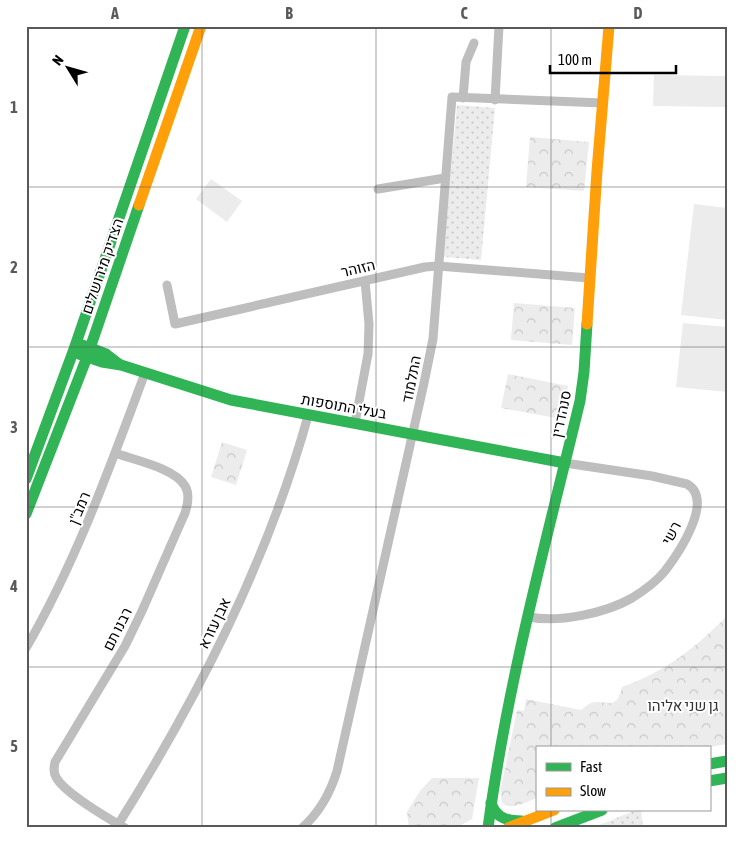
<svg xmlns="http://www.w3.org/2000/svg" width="753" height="854" font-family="'Asap Condensed',Heebo,sans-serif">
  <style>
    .grass { fill: url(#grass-dots) }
    .park { fill: url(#park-crowns) }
    .pitch { fill: #ececec }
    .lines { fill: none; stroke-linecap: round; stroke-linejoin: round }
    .street { stroke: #bebebe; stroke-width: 9 }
    .fast { stroke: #30b455; stroke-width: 11 }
    .slow { stroke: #ff9f0a; stroke-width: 11 }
    .grid { fill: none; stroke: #595959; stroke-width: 1; stroke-opacity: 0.55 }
    .labels { text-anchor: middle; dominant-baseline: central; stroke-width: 4; stroke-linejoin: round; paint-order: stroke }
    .street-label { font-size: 15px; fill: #000; stroke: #fff }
    .park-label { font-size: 15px; fill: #333; stroke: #fff }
    .neatline { fill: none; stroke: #595959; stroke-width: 2 }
    .grid-label { font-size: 16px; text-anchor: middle; font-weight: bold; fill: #595959 }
  </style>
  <defs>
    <pattern id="grass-dots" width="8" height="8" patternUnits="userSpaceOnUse" patternTransform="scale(1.25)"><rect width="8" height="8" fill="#ececec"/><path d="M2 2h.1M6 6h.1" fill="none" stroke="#c9c9c9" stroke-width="1.8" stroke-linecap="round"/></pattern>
    <pattern id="park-crowns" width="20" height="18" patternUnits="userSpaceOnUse" patternTransform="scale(1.25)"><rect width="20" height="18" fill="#ececec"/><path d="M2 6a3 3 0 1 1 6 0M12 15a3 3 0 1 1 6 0" fill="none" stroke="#c9c9c9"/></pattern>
  </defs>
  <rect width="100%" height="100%" fill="#fff"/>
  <g class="grass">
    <path d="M457,105L495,108L481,260L443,257Z"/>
    <path d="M636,810H641L643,828H592Z"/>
  </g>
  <g class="park">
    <path d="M530,137L589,142L584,191L526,187Z"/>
    <path d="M514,303L575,308L572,345L511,340Z"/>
    <path d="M508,374L568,386L562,419L501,408Z"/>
    <path d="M222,442L247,450L236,485L211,477Z"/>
    <path d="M727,616V744L705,748H537V798C522,804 497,817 501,788L517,710L524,711L526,699L581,710C584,708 588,704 591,703C607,698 616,713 622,687C665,672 695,648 727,616Z"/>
    <path d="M432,778H479L472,819L456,828H409L407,812L420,791Z"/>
  </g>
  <g class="pitch">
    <path d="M654,75L725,76V107L653,106Z"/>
    <path d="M211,179L242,201L227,222L196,199Z"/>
    <path d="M694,204L727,208V320L681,315Z"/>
    <path d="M683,323L727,327V392L676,387Z"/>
  </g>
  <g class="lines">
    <g class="street">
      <path d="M463,98L466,62L474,43"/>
      <path d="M495,100L499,26"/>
      <path d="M378,189L445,178"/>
      <path d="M167,285L175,324L425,267L438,266L589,278"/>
      <path d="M355,423L368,354L369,324L365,281"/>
      <path d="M115,453C134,460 175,468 185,486C190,494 188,504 185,513L142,611L125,646L55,762C54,767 53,772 56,777C63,792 109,819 125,828"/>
      <path d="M529,617C559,623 606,613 632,598C645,590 656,582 665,571C678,554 715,500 687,484L652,476L565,463"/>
      <path d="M26,648C76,562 110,467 145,373"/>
      <path d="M116,828C197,699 267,563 308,416"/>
      <path d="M302,828C320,812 330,794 337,771L424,383L433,339L452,97L603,103"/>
    </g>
    <g class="fast">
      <path d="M82,345L106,354L119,364"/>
      <path d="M79,354L102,362L121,365L231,400L565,463"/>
      <path d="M26,479L73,352L185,26"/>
      <path d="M26,514L87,357L139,205"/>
      <path d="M709,764L727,761"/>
      <path d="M709,781L727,778"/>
      <path d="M491,803C496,818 507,821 522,821"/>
      <path d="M488,828C507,684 546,542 580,401L584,372L587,324"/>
      <path d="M555,828L602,810"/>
    </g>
    <g class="slow">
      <path d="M139,205L201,26"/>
      <path d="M587,324L597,171L609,26"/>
      <path d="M508,828L554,810"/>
    </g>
  </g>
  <path class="grid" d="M202,26V828M376,26V828M551,26V748M26,187H727M26,347H727M26,507H727M26,667H727M551,810V828"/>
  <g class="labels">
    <g class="street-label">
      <text transform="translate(102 266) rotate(-71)">הצדיק מירושלים</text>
      <text transform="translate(358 268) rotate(-13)">הזוהר</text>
      <text transform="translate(411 379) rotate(-79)">התלמוד</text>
      <text transform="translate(344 406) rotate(10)">בעלי התוספות</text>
      <text transform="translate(561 414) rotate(-78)">סנהדרין</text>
      <text transform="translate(79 508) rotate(-67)">רמב"ן</text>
      <text transform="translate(671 533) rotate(-62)">רשי</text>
      <text transform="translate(214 623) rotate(-64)">אבן עזרא</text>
      <text transform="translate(117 629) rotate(-63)">רבנו תם</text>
    </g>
    <g class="park-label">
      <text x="683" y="705">גן שני אליהו</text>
    </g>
  </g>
  <rect width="753" height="854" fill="none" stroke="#ffffff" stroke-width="55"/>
  <rect x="536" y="746" width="175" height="65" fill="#ffffff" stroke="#999999"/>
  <rect x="546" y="763" width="25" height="8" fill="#30b455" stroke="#999999"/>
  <text x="580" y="772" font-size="15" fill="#000000">Fast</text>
  <rect x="546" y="788" width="25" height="8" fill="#ff9f0a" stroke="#999999"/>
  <text x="580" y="796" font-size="15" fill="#000000">Slow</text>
  <g transform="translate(68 68) rotate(307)" stroke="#ffffff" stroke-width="4" paint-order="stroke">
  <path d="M0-4L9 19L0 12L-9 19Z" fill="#000000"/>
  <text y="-8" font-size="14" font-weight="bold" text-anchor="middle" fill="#000000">N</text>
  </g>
  <path d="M550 65v8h126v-8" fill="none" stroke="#000000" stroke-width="2.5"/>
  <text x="558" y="65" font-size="15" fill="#000000" stroke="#ffffff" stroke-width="4" paint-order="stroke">100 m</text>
  <rect x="28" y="28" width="698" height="798" class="neatline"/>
  <g class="grid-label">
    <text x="115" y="19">A</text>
    <text x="289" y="19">B</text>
    <text x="464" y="19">C</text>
    <text x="638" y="19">D</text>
    <text x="14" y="113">1</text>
    <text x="14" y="273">2</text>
    <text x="14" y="433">3</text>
    <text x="14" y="592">4</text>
    <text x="14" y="752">5</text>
  </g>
</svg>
